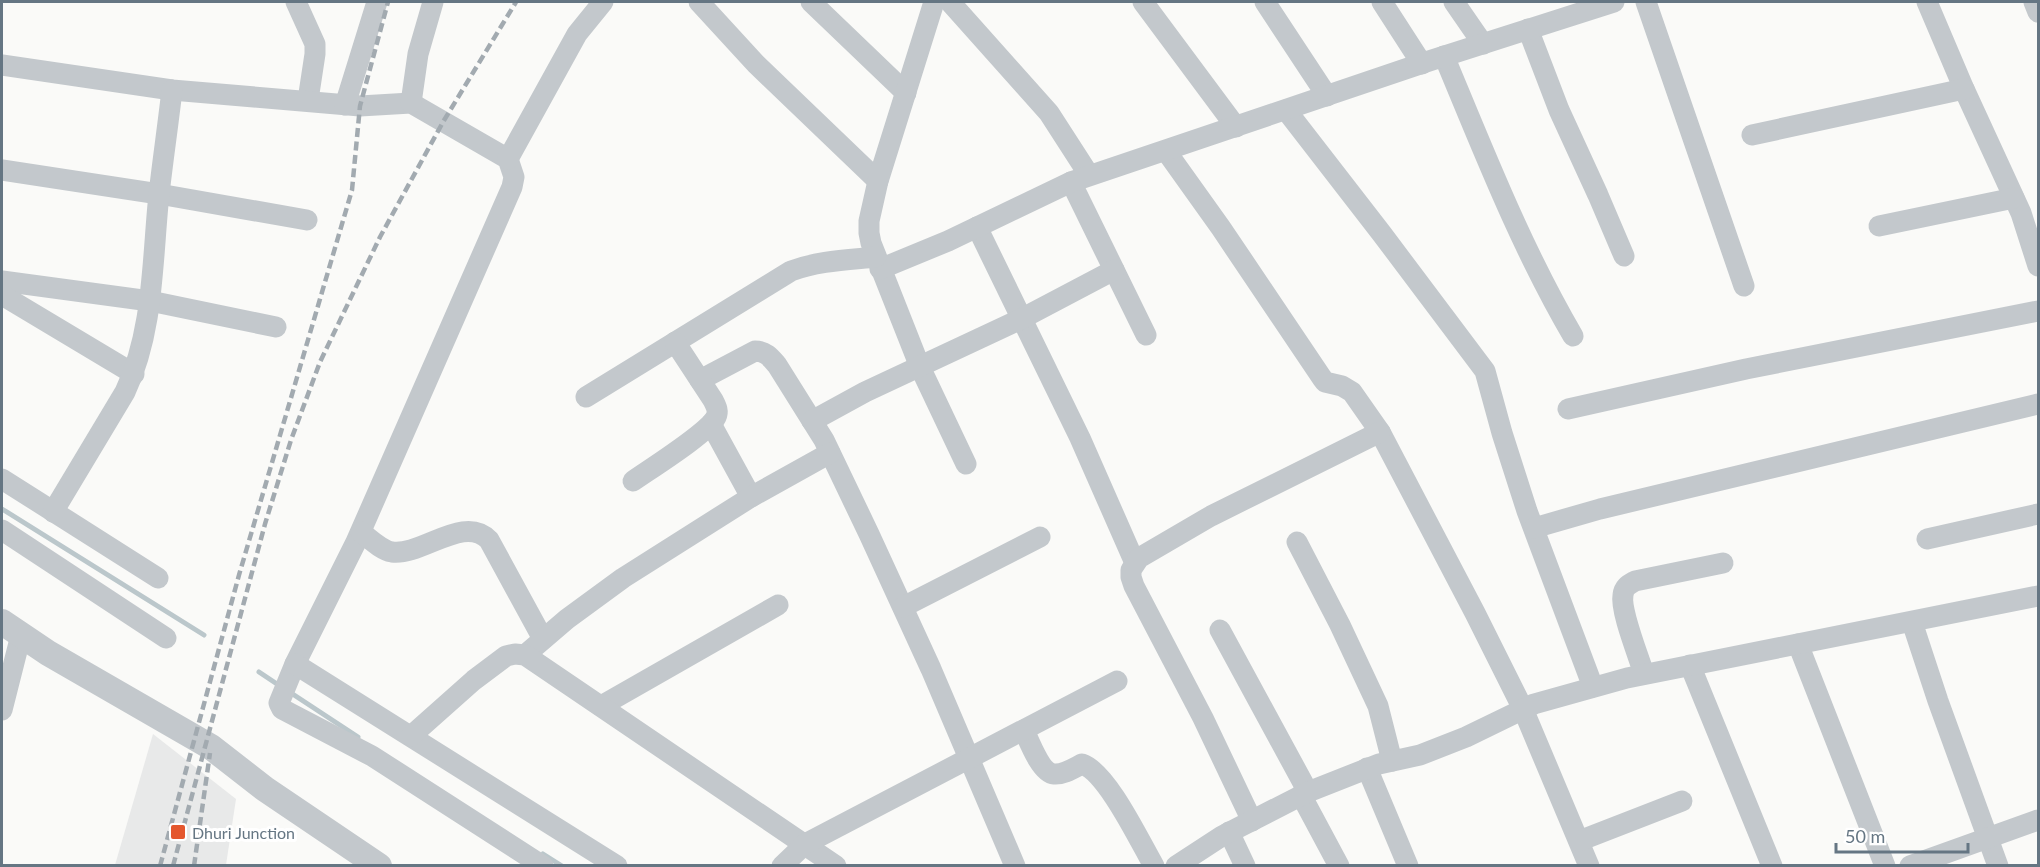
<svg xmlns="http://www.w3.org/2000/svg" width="2040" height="867" font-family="Lato,sans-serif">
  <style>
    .built { fill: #e8e9e9 }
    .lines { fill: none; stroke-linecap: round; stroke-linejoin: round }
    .stream { stroke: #bbc7cb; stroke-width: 5 }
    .minor { stroke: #c3c8cc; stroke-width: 21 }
    .tertiary { stroke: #c3c8cc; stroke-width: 26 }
    .rail { stroke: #a2aab0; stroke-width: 4.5; stroke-dasharray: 9 4.5; stroke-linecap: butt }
    .poi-dot { fill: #e4572e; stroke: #fff; stroke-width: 2 }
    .labels { text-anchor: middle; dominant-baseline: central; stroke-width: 6; stroke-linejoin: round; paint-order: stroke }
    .poi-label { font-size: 16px; fill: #657683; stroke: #fff; text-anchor: start }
  </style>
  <rect width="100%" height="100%" fill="#fafaf8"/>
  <path class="built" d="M153,734L236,799L226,865H115Z"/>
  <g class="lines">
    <g class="stream">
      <path d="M2,509L204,635"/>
      <path d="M259,672L280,686"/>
      <path d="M288,691L358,737"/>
      <path d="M543,854L562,866"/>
    </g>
    <g class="minor">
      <path d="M296,2L315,44V54L308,100"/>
      <path d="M699,2L756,64L878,181"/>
      <path d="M811,2L906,93"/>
      <path d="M934,2L878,181L869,221V233L871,243L920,367L966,464"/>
      <path d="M950,2L1049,113L1089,175"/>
      <path d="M1143,2L1236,127"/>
      <path d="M1265,2L1327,96"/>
      <path d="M1382,2L1422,64"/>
      <path d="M1454,2L1483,44"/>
      <path d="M1646,2L1744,286"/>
      <path d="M1927,2L1964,89L2021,213L2038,266"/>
      <path d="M2034,2L2038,12"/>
      <path d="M1528,29L1559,110L1598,195L1624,256"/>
      <path d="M1444,56C1484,152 1521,247 1573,336"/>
      <path d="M2,65L172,90L360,106L411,103L508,159L514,177L512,187L356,542L295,664L279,703L282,709L372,756L543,866"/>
      <path d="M411,103L418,54L433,2"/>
      <path d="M345,105L377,2"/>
      <path d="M1286,110L1382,234L1485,371L1502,433L1527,511L1593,687"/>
      <path d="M1752,135L1964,89"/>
      <path d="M1166,151L1221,228L1322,378L1325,382L1342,386L1352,392L1380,432L1475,613L1523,709L1589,866"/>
      <path d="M508,159L577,34L603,2"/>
      <path d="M2,170L159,194L307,220"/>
      <path d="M1071,182L1146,335"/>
      <path d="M1879,226L2014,198"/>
      <path d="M977,227L1080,438L1135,563"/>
      <path d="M880,269L948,241L1071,182L1429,61L1614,2"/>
      <path d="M2,281L150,301L276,327"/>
      <path d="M2,295L134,374"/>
      <path d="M700,380L755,351C766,351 771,358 777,365L824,440L869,534L931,669L1015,866"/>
      <path d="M586,397L791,271C818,261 847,260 876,257"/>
      <path d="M1568,409L1746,369L2038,311"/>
      <path d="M812,421L865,392L1021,319L1114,270"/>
      <path d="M711,424L751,497"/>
      <path d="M2,479L158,578"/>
      <path d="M633,481C650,469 708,433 716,417C719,411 716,406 713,400L675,342"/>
      <path d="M53,512L125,392C154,331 152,261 159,194C163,159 168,125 172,90"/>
      <path d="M1534,528L1600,509L2038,404"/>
      <path d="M2,530L166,638"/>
      <path d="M361,532C370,539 381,550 392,552C422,556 464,514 489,540L543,639"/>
      <path d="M1927,539L2038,514"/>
      <path d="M1297,542L1340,625L1378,706L1392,761"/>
      <path d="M903,607L1040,537"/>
      <path d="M1912,622L1938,701L1998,866"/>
      <path d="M1220,630L1308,792"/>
      <path d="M1798,644L1885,866"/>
      <path d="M525,655L567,619L623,578L751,497L830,453"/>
      <path d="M295,664L617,866"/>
      <path d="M1690,665L1772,866"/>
      <path d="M1644,674C1639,657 1620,611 1623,595C1624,587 1628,585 1635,581L1723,563"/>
      <path d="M601,706L778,605"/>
      <path d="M2,710L21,635"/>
      <path d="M1024,730C1029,741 1041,773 1054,774C1063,775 1074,768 1082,764C1107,772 1140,842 1154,866"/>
      <path d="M411,736L474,680L506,656L515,654L525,655L836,866"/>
      <path d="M1367,768L1408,866"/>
      <path d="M1301,795L1339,866"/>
      <path d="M1252,821L1203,718L1134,586L1131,577V570L1139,558L1211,516L1380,432"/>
      <path d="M1229,832L1245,866"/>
      <path d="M1579,841L1682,801"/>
      <path d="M782,866L805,844L1117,681"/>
      <path d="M1176,866L1222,836L1308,792L1379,764L1420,755L1466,737L1534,704L1627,678L2038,596"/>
      <path d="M1910,866L2038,820"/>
    </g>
    <path class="tertiary" d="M2,622L48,653L211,747L265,789L379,866"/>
    <g class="rail">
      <path d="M160,866L239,575L352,190L360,106L388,2"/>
      <path d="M173,866L265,524L291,440L320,362L380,237L443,122L516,2"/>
      <path d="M194,866L210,753"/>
    </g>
  </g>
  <rect class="poi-dot" x="170" y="824" width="16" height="16" rx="3"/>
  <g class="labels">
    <g class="poi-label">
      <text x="192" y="832">Dhuri Junction</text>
    </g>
  </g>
  <rect width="2040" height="867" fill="none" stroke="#657683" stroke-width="6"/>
  <path d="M1836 843v9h132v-9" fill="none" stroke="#657683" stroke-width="3"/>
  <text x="1845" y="843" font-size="18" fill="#657683" stroke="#ffffff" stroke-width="4.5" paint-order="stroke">50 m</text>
</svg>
